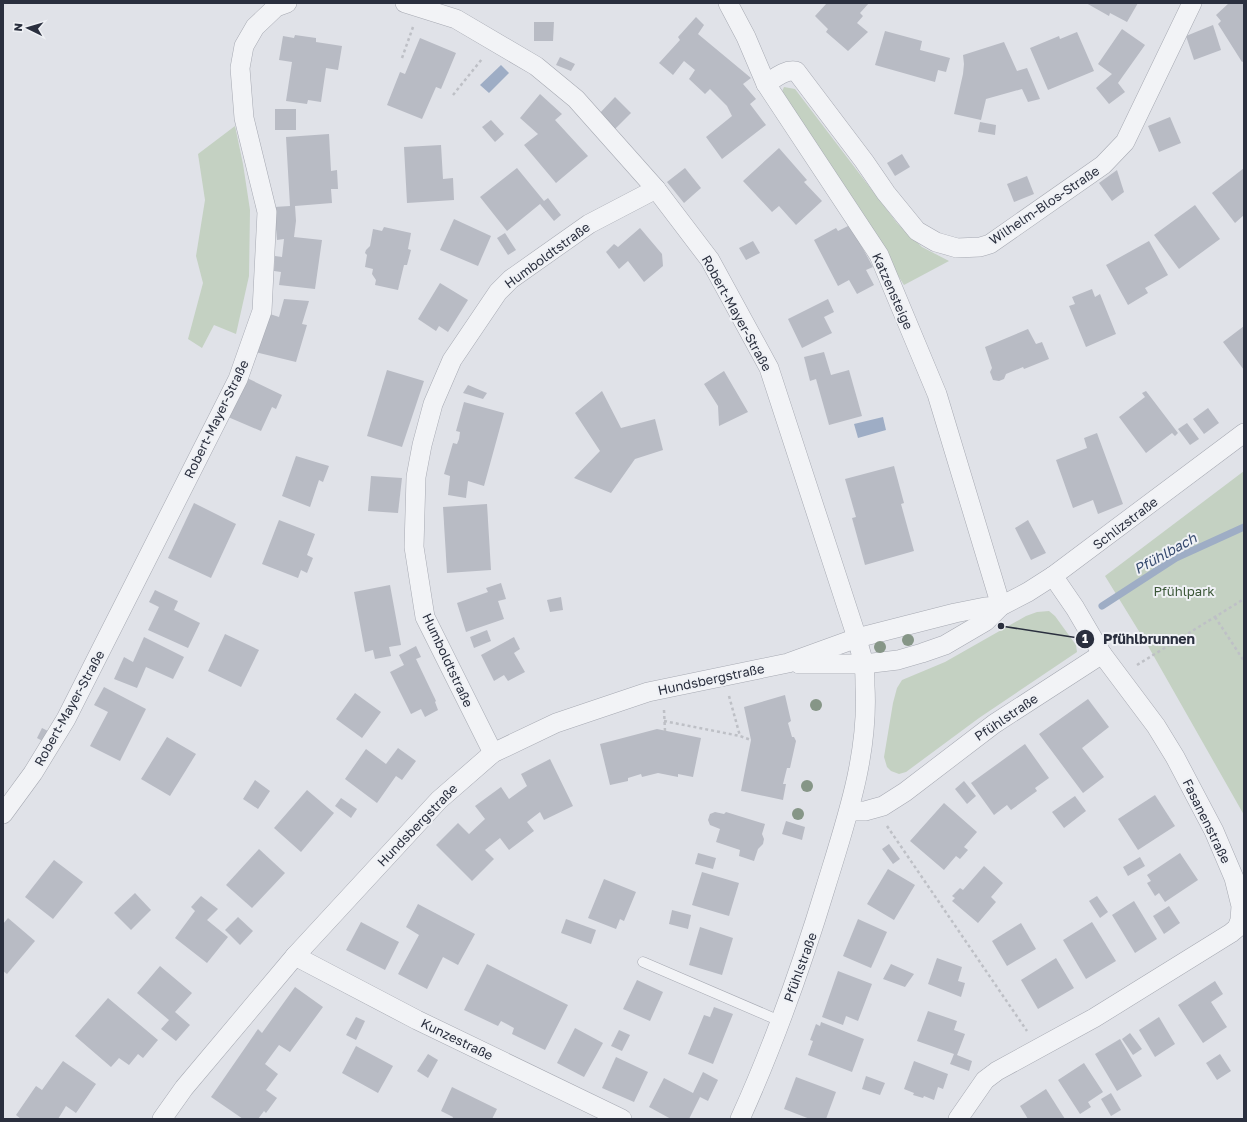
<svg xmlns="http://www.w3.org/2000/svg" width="1247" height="1122" font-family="'Golos Text',sans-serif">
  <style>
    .green { fill: #c4d1c2 }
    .water { fill: #9eadc5 }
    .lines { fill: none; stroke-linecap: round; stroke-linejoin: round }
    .stream { stroke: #9eadc5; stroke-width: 7 }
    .building { fill: #b8bbc4 }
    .service-casing { stroke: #a6a9b2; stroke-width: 11 }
    .minor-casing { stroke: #a6a9b2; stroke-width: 20 }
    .path { stroke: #bec0c6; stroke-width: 2.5; stroke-dasharray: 3 3; stroke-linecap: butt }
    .service { stroke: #f2f3f6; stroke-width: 10 }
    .minor { stroke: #f2f3f6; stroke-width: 19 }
    .tree { fill: #869687 }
    .labels { text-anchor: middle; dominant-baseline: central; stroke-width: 4; stroke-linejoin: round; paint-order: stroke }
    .street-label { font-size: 13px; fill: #2a2f3e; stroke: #eff1f5 }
    .park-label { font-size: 13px; fill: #3c5838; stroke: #eff1f5 }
    .water-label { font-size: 14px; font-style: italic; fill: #374b6f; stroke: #eff1f5 }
    .leader { fill: none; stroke: #2a2f3e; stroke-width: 1.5 }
    .callout-dot { fill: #2a2f3e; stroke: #eff1f5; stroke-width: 1.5 }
    .mark-label { font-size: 12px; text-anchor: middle; font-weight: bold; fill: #fff }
    .callout-label { font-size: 14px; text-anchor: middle; font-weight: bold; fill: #2a2f3e; stroke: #eff1f5; stroke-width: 4; stroke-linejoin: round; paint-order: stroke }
  </style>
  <rect width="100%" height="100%" fill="#e0e2e8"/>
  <g class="green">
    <path d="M784,87L795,89L897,223L922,247L949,261L904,285L781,94Z"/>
    <path d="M235,126L243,164L250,210L249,276L236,334L214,325L202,348L188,339L203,283L196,256L205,200L198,154Z"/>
    <path d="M1244,471V815L1148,646L1105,576Z"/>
    <path d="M1049,611L1055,616L1076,645L1077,652L979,718L906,772L899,774L891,771L887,767L884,757L893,703L897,688L902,680L945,662L1026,616L1037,612Z"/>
  </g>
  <g class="water">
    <path d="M501,65L509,73L489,93L480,85Z"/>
    <path d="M883,417L886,430L858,438L854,424Z"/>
  </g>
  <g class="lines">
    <path class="stream" d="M1102,606L1176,558L1244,527"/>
  </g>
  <g class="building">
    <path d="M827,3H869L860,13L863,16L857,23L868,32L848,51L826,32L828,29L815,16Z"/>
    <path d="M1086,3H1138L1127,22L1110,13L1109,16Z"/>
    <path d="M1229,3H1244V61L1242,62L1218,24L1221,21L1216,15Z"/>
    <path d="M696,17L704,25L698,34L751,78L743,84L756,99L750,104L766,125L722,159L706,137L732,116L727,106L710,89L705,94L689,79L695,70L684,61L673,75L659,63L680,40L678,37Z"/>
    <path d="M534,22H554L553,41H534Z"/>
    <path d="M1213,25L1221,50L1194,60L1186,36Z"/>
    <path d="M1122,29L1145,45L1118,83L1125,92L1109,104L1096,88L1112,74L1098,64Z"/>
    <path d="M885,31L922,41L920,50L950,58L946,72L938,70L935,82L875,65Z"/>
    <path d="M1077,32L1094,71L1048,90L1030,48L1059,36L1060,39Z"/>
    <path d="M295,35L316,38V42L342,46L338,70L326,68L321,102L308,100L307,104L286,101L292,62L279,60L283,36L294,38Z"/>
    <path d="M420,38L456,53L441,89L436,87L422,119L387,105L400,72L405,74Z"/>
    <path d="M1004,42L1017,71L1027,68L1040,99L1028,102L1022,89L986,99L981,120L954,114L963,74L964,64L963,55Z"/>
    <path d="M560,57L575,64L571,71L556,65Z"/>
    <path d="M540,94L562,114L555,120L588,156L556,183L524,145L538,134L520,118Z"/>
    <path d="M615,97L631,113L615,129L599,114Z"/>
    <rect x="275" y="109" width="21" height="21"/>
    <path d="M1170,117L1181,143L1159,152L1148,126Z"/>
    <path d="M491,120L504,134L495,142L482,127Z"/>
    <path d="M980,122L996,125L995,135L978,132Z"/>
    <path d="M329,134L331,171L337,170L338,189H331L332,203L295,206L296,221L294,237L322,240L315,289L279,285L281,272L274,271L275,256L282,257L284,239L277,240L274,207L290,206L286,137Z"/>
    <path d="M441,145L443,179L453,178L454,200L407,203L404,147Z"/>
    <path d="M779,148L807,180L804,182L822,201L796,225L779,206L772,212L743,181Z"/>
    <path d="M902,154L910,167L895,176L887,163Z"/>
    <path d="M517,168L544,201L548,198L561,215L554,221L540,204L507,231L480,197Z"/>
    <path d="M685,168L701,188L684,203L667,182Z"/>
    <path d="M1244,168V215L1235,223L1212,193Z"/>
    <path d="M1117,170L1124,192L1112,201L1099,183Z"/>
    <path d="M1027,176L1034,194L1014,202L1007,184Z"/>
    <path d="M1195,205L1220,239L1179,269L1154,235Z"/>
    <path d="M454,219L491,236L478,266L440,250Z"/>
    <path d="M850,225L873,267L866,270L874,285L857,294L849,280L838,286L814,240L836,228L838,231Z"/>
    <path d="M384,227L411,233L408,249L411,250L407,265H404L398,290L375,285L376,280L372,274L373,269L365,267L367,255L365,253L366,250L370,246L373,229L382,231Z"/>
    <path d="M640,228L662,254L663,266L644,282L628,261L619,269L606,252L614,244L618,247Z"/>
    <path d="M505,233L516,250L508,255L497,238Z"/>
    <path d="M753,241L760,253L746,260L739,248Z"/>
    <path d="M1149,241L1168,275L1145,288L1148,293L1128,305L1106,265Z"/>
    <path d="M440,283L468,300L448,332L439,326L436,331L418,319Z"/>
    <path d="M1092,289L1095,297L1100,294L1116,334L1086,347L1069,306L1075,304L1072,297Z"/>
    <path d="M284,299L309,301L302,324L307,325L296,362L255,352L267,313L279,317Z"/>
    <path d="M828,299L834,312L824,317L832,333L802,348L788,319Z"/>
    <path d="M1244,326V370L1223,342Z"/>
    <path d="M1028,329L1036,344L1042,342L1049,359L1024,369L1023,367L1006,374L1004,379L999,381L993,380L990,372L992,368L985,347Z"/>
    <path d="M824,352L831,375L849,370L862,416L829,425L816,379L810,381L804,357Z"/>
    <path d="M387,370L424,381L402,447L367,436Z"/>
    <path d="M724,371L748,412L719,426L718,406L704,384Z"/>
    <path d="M245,377L282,395L276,409L272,407L261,431L228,417Z"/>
    <path d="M468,385L487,393L483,399L463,393Z"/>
    <path d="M602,391L621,428L655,419L663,450L635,459L611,493L574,478L600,451L575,413Z"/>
    <path d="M1146,391L1178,433L1175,436L1172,433L1146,453L1119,417L1145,397L1142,393Z"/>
    <path d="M464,402L504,413L484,486L468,481L466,498L448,495L450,476L444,474L453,443L457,444L459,439L460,432L456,431Z"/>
    <path d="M1208,408L1219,423L1204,434L1193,419Z"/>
    <path d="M1187,423L1199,439L1190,445L1178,429Z"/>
    <path d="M1097,433L1123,504L1098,514L1093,500L1073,508L1056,460L1087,448L1084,438Z"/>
    <path d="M296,456L329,466L323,482L319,480L310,507L282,496Z"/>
    <path d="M894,466L904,503L901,504L914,551L865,565L852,518L856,517L845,479Z"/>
    <path d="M371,476L402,478L398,513L368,511Z"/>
    <path d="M194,503L236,524L211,578L168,558Z"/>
    <path d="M487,504L491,570L447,573L443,507Z"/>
    <path d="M279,520L315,534L307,555L313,558L307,573L301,570L298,578L262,564Z"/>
    <path d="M1028,520L1046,553L1031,560L1015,528Z"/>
    <path d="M501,583L506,599L498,601L504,619L466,632L457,603L488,592L486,588Z"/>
    <path d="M390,585L401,645L389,647L391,656L375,659L373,650L365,652L354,592Z"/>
    <path d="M155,590L178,601L174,610L200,623L188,648L148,630L159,607L149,602Z"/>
    <path d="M561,597L563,610L550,612L547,600Z"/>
    <path d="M487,630L491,641L474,648L470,637Z"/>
    <path d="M225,634L259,650L241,687L208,671Z"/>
    <path d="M144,637L184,657L173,679L146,667L137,688L114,679L124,657L133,662Z"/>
    <path d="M514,637L520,649L514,653L525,672L508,681L504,675L494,681L481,655Z"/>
    <path d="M416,646L421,657L416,659L436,701L435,702L438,710L425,717L421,709L411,714L390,672L404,665L399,655Z"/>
    <path d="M104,687L146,709L120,761L90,746L108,712L94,705Z"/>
    <path d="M355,693L381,712L362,738L336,719Z"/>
    <path d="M785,695L791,721L788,723L792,737H794L796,741L790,768H787L783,784H786L783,800L741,791L751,740L744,707Z"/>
    <path d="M1088,699L1109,727L1082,748L1104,777L1083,793L1039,734Z"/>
    <path d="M42,728L54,734L48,744L37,738Z"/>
    <path d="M657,729L701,738L693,777L678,774V777L658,773L642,777L641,774L628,778V781L610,785L600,744Z"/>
    <path d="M167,737L196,754L170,796L141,779Z"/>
    <path d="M1025,744L1049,778L1035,788L1037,791L1011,810L1007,805L994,815L971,783Z"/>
    <path d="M398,748L416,761L402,780L396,776L377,803L345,779L366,749L386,764Z"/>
    <path d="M550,759L573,806L544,820L540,812L527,822L534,831L509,850L500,838L485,850L494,859L472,881L436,845L458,823L469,834L485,819L475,806L501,787L509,799L527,786L521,774Z"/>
    <path d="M255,780L270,791L258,809L243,799Z"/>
    <path d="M964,781L976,796L967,804L955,789Z"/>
    <path d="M307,790L334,813L301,852L274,828Z"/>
    <path d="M1155,795L1175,826L1138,850L1118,819Z"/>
    <path d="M1075,796L1086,811L1064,828L1052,812Z"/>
    <path d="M341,798L357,809L351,818L335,806Z"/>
    <path d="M944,803L977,832L964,847L968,850L960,859L956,856L944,870L910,841Z"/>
    <path d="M715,812L724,814L726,812L765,824L762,834L764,839L763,844L758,849L754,861L739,856L740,850L716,842L720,829L710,825L708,820L710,814Z"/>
    <path d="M786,821L805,827L802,840L782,834Z"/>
    <path d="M889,844L900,859L893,864L882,849Z"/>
    <path d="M259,849L285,873L252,908L226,885Z"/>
    <path d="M698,853L716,858L713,869L695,864Z"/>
    <path d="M1180,853L1198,880L1165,902L1159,893L1155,896L1147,883L1151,881L1147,875Z"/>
    <path d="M1140,857L1145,866L1128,876L1123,867Z"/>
    <path d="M54,860L83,882L53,919L25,897Z"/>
    <path d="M984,866L1003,883L991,897L996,902L978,923L952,901L955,898L952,896L960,888L963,890Z"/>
    <path d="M888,869L915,885L894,920L867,904Z"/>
    <path d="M702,872L739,883L729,916L692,905Z"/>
    <path d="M604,879L636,892L624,921L620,919L616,929L588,918Z"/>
    <path d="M135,893L151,910L131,930L114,913Z"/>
    <path d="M201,896L218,909L207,920L228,937L207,963L175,938L195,911L191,907Z"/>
    <path d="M1097,896L1108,912L1100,918L1089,901Z"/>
    <path d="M1134,901L1157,939L1135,953L1112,915Z"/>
    <path d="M418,904L475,934L458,965L443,957L427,989L398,974L419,935L406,927Z"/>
    <path d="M1169,906L1180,923L1164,934L1153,916Z"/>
    <path d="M672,910L691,915L688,929L669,924Z"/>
    <path d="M238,917L253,931L240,945L225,930Z"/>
    <path d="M8,918L35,941L7,974L3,971V924Z"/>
    <path d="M566,919L596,930L591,944L561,933Z"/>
    <path d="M858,919L887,932L871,968L843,956Z"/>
    <path d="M361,922L399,942L385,970L346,950Z"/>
    <path d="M1092,922L1116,961L1086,979L1063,940Z"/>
    <path d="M1021,923L1036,949L1007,966L992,941Z"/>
    <path d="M700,927L733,938L722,975L689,965Z"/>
    <path d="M937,958L962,967L958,981L965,983L961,997L928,984Z"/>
    <path d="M1056,958L1074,988L1038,1009L1021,980Z"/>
    <path d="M487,964L568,1005L545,1050L512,1034L514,1028L501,1021L498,1026L464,1010Z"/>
    <path d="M891,964L914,974L905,987L883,979Z"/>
    <path d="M160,966L192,993L175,1012L190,1025L176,1041L161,1029L169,1020L137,993Z"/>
    <path d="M838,971L872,984L858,1021L846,1016L843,1025L822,1017Z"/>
    <path d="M637,980L663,992L650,1021L623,1009Z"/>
    <path d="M1215,981L1223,994L1211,1002L1227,1027L1203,1043L1178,1005Z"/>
    <path d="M295,987L323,1007L290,1052L279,1045L265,1064L278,1074L266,1090L277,1098L266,1113L264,1111L258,1119H243L211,1097L258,1029L262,1033Z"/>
    <path d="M108,998L158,1040L143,1058L138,1054L129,1065L119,1058L111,1067L75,1036Z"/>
    <path d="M714,1007L733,1014L713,1064L688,1054L704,1015L710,1017Z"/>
    <path d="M928,1011L957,1021L954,1030L965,1034L957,1055L972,1061L969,1071L950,1064L954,1054L917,1041Z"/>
    <path d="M356,1017L365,1021L356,1040L346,1035Z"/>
    <path d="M1159,1017L1175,1044L1155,1057L1139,1030Z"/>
    <path d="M821,1022L864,1039L852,1072L808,1055L813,1041L810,1040L816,1024L820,1026Z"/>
    <path d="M575,1028L603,1043L584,1077L557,1063Z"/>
    <path d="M619,1030L630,1035L622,1051L611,1046Z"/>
    <path d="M1130,1033L1142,1049L1133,1055L1122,1039Z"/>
    <path d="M1120,1039L1142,1076L1117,1091L1095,1054Z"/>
    <path d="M356,1046L393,1066L378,1093L342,1073Z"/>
    <path d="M428,1054L438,1060L428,1078L417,1071Z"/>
    <path d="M1220,1054L1231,1071L1217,1080L1206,1063Z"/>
    <path d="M616,1057L648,1072L634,1102L602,1088Z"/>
    <path d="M63,1061L96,1084L76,1113L66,1106L58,1119H21L16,1115L36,1086L42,1090Z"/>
    <path d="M914,1061L948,1074L943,1089L938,1087L934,1100L924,1096L923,1098L913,1095L914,1093L904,1089Z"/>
    <path d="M1084,1063L1103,1092L1088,1102L1091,1107L1080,1114L1058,1080Z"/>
    <path d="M703,1072L718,1080L708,1101L700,1097L689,1119H671L649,1107L664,1078L693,1093Z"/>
    <path d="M866,1076L885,1083L880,1095L862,1089Z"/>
    <path d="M796,1077L836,1092L826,1119H810L784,1109Z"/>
    <path d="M452,1087L497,1109L492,1119H452L453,1117L441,1111Z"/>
    <path d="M1046,1089L1065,1119H1028L1020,1106Z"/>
    <path d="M1111,1093L1121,1110L1111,1116L1101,1099Z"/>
  </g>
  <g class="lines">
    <defs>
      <path id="service" d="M643,962L780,1021"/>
      <g id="minor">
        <path d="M405,3L456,19L536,66L576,99L656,189L710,260L769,368L857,638C859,647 862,656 864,664C865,671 865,679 865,686C869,755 846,821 826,886C802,965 774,1044 740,1119"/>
        <path d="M728,3L746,37L766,84L879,255L937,394L1001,606"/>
        <path d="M766,84C775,78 785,69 796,71L864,161L886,193L917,231L936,242L957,248L980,247L990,244L1103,165L1125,142L1192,3"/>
        <path d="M799,664H864L898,660L922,653L945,645L986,621L1001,606L1028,592L1053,576L1244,433"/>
        <path d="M493,753L425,617L414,547L416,477L422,445L433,404L452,360L498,292L511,279L589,224L656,189"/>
        <path d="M849,811H865L883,806L905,792L994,724L1102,654"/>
        <path d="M3,814L33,773L66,719L238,379L262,311L267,212L244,118L240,68L244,46L255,27L276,7L287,3"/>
        <path d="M295,956L417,1020L622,1119"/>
        <path d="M162,1119L184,1088L295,956L439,800L493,753L556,723L648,692L788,663L857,638L955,613L985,607L1001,606"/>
        <path d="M958,1119L985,1080L997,1071L1094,1018L1231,933L1237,928L1240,920L1241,906L1234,878L1214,831L1175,757L1156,726L1102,654L1075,608L1053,576"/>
      </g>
    </defs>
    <use href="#service" class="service-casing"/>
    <use href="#minor" class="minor-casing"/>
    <g class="path">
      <path d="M402,58L413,27"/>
      <path d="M453,95L482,59"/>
      <path d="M1215,617L1244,661"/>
      <path d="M1137,665L1244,599"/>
      <path d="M729,696L740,736L751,740"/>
      <path d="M664,710L665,731"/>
      <path d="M664,721L740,736"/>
      <path d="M887,826L1027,1031"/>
    </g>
    <use href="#service" class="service"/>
    <use href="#minor" class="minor"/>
  </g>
  <g class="tree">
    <circle cx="908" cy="640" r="6"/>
    <circle cx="880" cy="647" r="6"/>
    <circle cx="816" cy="705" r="6"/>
    <circle cx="807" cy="786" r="6"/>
    <circle cx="798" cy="814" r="6"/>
  </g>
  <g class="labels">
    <g class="street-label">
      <text transform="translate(1044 205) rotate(-34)">Wilhelm-Blos-Straße</text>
      <text transform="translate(547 255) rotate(-36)">Humboldtstraße</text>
      <text transform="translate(893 291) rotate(66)">Katzensteige</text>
      <text transform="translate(737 313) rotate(61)">Robert-Mayer-Straße</text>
      <text transform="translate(216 419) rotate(-64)">Robert-Mayer-Straße</text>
      <text transform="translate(1125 523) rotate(-37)">Schlizstraße</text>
      <text transform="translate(448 660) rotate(65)">Humboldtstraße</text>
      <text transform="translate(711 679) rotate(-12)">Hundsbergstraße</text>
      <text transform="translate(69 708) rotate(-61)">Robert-Mayer-Straße</text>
      <text transform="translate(1006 717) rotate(-34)">Pfühlstraße</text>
      <text transform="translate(1207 821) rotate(64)">Fasanenstraße</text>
      <text transform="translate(417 825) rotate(-46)">Hundsbergstraße</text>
      <text transform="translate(800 967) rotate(-70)">Pfühlstraße</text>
      <text transform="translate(457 1039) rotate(26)">Kunzestraße</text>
    </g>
    <g class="park-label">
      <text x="1184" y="591">Pfühlpark</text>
    </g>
    <g class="water-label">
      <text transform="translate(1165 553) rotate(-29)">Pfühlbach</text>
    </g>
  </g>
  <path class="leader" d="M1001 626L1085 639"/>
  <g class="callout-dot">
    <circle cx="1001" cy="626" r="4"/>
    <circle cx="1085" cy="639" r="10"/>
  </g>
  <g class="mark-label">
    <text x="1085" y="643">1</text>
  </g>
  <g class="callout-label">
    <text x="1149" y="644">Pfühlbrunnen</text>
  </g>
  <rect width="1247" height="1122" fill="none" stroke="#2a2f3e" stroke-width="8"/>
  <g transform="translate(28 28) rotate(275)" stroke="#eff1f5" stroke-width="3" paint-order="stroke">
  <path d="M0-3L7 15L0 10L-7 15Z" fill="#2a2f3e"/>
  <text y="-6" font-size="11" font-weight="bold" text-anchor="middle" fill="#2a2f3e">N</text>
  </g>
</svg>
